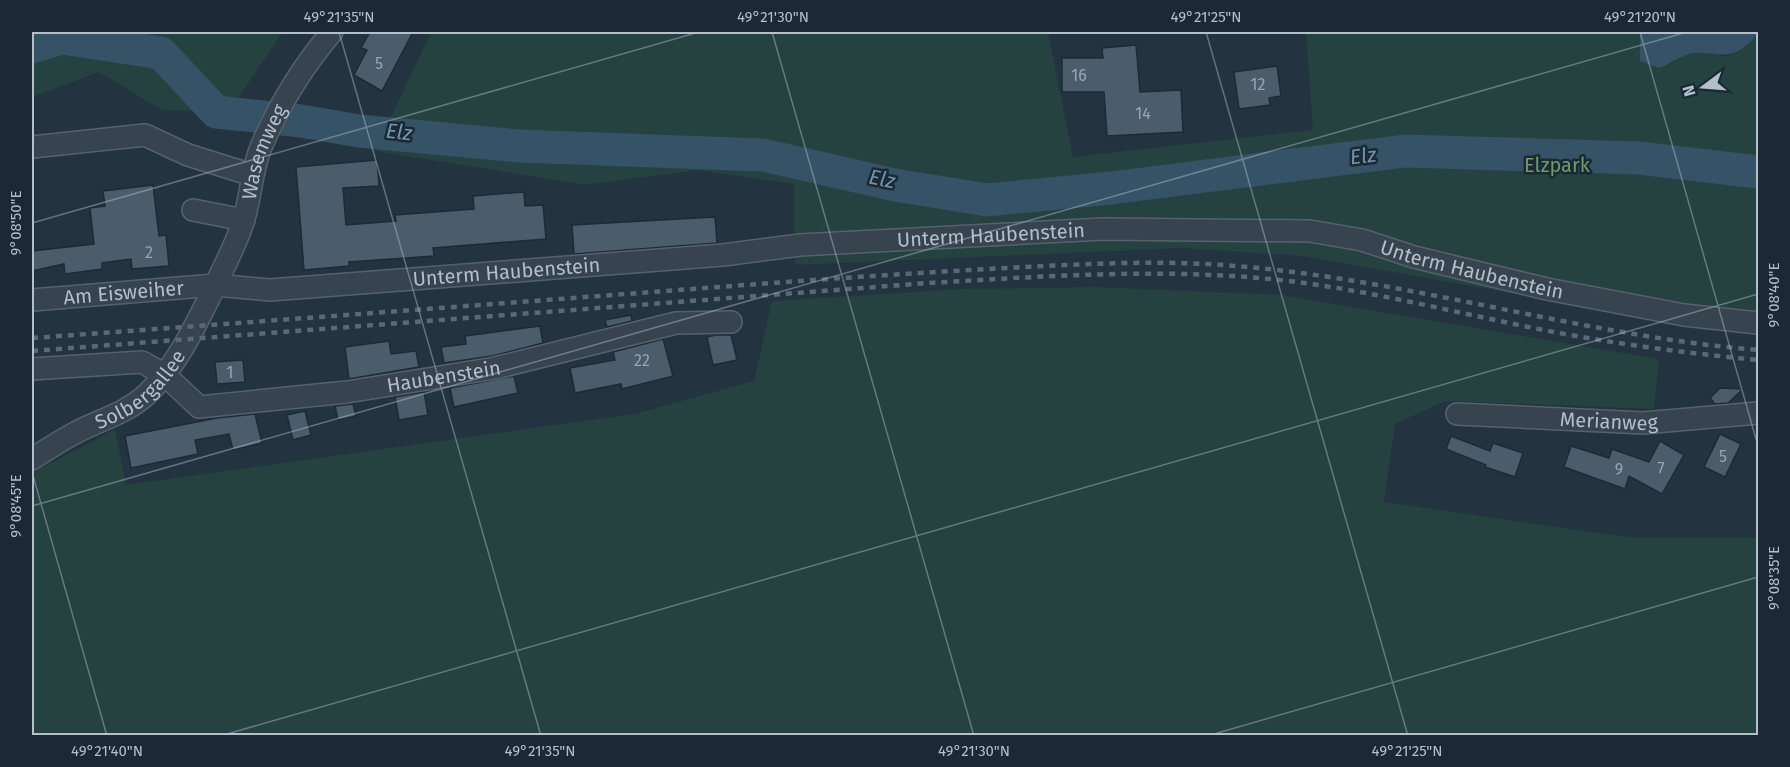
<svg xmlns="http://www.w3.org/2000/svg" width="1790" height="767" font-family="'Fira Sans',sans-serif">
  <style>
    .green { fill: #254140 }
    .water { fill: #355267 }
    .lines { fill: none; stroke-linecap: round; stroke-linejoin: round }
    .river { stroke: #355267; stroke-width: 33 }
    .building { fill: #4b5d6b; stroke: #1e2b36; stroke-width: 1.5 }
    .minor-casing { stroke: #55626d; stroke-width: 24 }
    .minor { stroke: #37444f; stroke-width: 21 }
    .rail { stroke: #596977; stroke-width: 4.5; stroke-dasharray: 6 6; stroke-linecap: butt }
    .ticks { fill: none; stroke: #b3bfca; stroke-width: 1.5; stroke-opacity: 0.45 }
    .labels { text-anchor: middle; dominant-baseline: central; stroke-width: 5; stroke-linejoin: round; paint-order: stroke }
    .number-label { font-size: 16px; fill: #99a6b2 }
    .street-label { font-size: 20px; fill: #b3bfca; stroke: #1c2934 }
    .park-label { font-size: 20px; fill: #699d6d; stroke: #1c2934 }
    .water-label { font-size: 21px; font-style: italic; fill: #7195af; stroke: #1c2934 }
    .neatline { fill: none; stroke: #b3bfca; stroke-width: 2 }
    .ticks-label { font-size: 15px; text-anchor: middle; fill: #b3bfca }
  </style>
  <rect width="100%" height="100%" fill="#233340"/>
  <g class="green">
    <path d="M32,32H283L234,104L216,112L162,110L99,72L32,97Z"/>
    <path d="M431,32H1048L1073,157L1313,130L1306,32H1640V61L1671,64L1683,56L1696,52L1726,56L1740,51L1758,34V329L1690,325L1303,256L1180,248L795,265L794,184L698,170L585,185L375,151Z"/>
    <path d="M1094,287L1281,295L1659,359L1654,409L1445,401L1395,424L1384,502L1627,537L1758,538V735H32V473L115,429L126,485L634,414L754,381L772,301L961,289Z"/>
  </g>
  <path class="water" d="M1640,32H1758V34C1743,49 1737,57 1713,54C1707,54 1700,52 1694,53C1681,55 1671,64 1659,68L1640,61Z"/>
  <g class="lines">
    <path class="river" d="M32,47L62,38L161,53L216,112L301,121L359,131L519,146L763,155L895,185L987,200L1111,188L1405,151L1639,158L1758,172"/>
  </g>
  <g class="building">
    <path d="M370,32H413L382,91L354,75L367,50L361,48Z"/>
    <path d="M1136,45L1140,92L1181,90L1183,132L1107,136L1104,92H1062V58H1103L1102,48Z"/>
    <path d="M1277,66L1281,96L1269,98L1270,105L1239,109L1234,72Z"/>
    <path d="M377,160L379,186L343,188L346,225L396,221L395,215L474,209L473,196L524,192L525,206L543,205L546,239L433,248L434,256L349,262V266L304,270L296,167Z"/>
    <path d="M153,185L159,236L166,235L169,266L132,269L131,259L102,263V269L65,274L64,264L32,271V251L94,244L90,208L105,206L103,191Z"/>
    <path d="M715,217L717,243L574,254L572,225Z"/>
    <path d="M631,315L632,321L607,327L605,320Z"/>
    <path d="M540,326L543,343L492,356L444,363L441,347L466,344L465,336Z"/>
    <path d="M716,335H731L737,360L713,365L707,337Z"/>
    <path d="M663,339L673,376L622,389L621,384L575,393L570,368L615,360L613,352Z"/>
    <path d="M389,341L391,354L416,351L419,367L349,379L345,347Z"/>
    <path d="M243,360L245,382L217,384L215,362Z"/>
    <path d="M514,376L518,393L454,407L450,388Z"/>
    <path d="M1720,388L1743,389L1728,403L1715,404L1710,398Z"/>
    <path d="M424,392L428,415L399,420L395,397Z"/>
    <path d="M353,404L356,416L338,420L335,406Z"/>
    <path d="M305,411L311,435L293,440L287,415Z"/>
    <path d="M255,414L262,443L233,450L229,434L195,440L198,454L131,468L125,436L217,418Z"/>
    <path d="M1720,434L1741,444L1725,477L1704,467Z"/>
    <path d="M1451,436L1490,451L1493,443L1523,453L1515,477L1485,467L1486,465L1446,449Z"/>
    <path d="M1660,441L1684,455L1662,494L1629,476L1625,489L1564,467L1571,446L1609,458L1612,449L1649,462Z"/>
  </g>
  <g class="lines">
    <defs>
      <g id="minor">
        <path d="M32,147L145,135L188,155L252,175"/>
        <path d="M193,210L244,220"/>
        <path id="s1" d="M32,300L215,285L270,290L723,255L800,245L1103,229L1310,231L1362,240L1414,257L1547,289L1684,315L1758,323"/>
        <path id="s2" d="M32,369L142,362L165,375L199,407L347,392L495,368L676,323L731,322"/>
        <path id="s3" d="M1457,414L1643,423L1758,413"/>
        <path id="s4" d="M32,459C46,450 60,441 75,433C99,420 125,414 146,395C177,366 195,326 214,288C224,266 236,245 243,222C251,198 251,171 261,147C279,105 303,66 332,32"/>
      </g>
    </defs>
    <use href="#minor" class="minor-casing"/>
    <use href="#minor" class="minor"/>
    <g class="rail">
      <path d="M32,338C269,321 507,303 745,285C838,278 931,272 1024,267C1085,264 1146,261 1207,264C1393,274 1573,335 1758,350"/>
      <path d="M32,351L928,283C1053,276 1179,266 1304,283C1393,295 1481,319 1570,335C1632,346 1696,354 1758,360"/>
    </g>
  </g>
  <path class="ticks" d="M339,32L541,736M772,32L974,736M1206,32L1408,736M1640,32L1758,446M32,223L699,32M32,472L107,736M32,506L1687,32M220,736L1758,294M1207,736L1758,577"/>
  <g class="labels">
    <g class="number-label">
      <text x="379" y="63">5</text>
      <text x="1079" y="75">16</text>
      <text x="1258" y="84">12</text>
      <text x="1143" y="113">14</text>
      <text x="149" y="252">2</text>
      <text x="642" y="360">22</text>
      <text x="230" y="372">1</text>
      <text x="1723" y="456">5</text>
      <text x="1661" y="468">7</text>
      <text x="1619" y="469">9</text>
    </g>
    <g class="street-label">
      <text stroke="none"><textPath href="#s4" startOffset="404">Wasemweg</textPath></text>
      <text stroke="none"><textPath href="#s1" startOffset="962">Unterm Haubenstein</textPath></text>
      <text stroke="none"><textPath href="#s1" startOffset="1448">Unterm Haubenstein</textPath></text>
      <text stroke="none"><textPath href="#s1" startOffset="476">Unterm Haubenstein</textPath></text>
      <text stroke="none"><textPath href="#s1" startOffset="92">Am Eisweiher</textPath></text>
      <text stroke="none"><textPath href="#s2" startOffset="430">Haubenstein</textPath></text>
      <text stroke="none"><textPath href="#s4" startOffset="130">Solbergallee</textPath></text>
      <text stroke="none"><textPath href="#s3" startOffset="152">Merianweg</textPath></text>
    </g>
    <g class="park-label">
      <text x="1557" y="165">Elzpark</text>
    </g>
    <g class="water-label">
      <text transform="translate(399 132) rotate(6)">Elz</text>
      <text transform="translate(1363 156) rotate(-7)">Elz</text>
      <text transform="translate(882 179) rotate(11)">Elz</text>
    </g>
  </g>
  <rect width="1790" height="767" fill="none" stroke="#1c2934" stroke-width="66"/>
  <g transform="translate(1703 87) rotate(254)" stroke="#1c2934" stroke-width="4.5" paint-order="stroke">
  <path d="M0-4.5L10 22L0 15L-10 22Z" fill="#b3bfca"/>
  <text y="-9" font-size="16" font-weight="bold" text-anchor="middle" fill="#b3bfca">N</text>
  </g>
  <rect x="33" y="33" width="1724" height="701" class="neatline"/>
  <g class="ticks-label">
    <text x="339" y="22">49°21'35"N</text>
    <text x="773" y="22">49°21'30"N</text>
    <text x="1206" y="22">49°21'25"N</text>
    <text x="1640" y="22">49°21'20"N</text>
    <text transform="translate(16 223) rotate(-90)" y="5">9°08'50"E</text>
    <text transform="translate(1774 295) rotate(-90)" y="5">9°08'40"E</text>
    <text transform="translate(16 506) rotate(-90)" y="5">9°08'45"E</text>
    <text transform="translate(1774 578) rotate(-90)" y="5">9°08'35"E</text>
    <text x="107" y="756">49°21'40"N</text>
    <text x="540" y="756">49°21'35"N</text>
    <text x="974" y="756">49°21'30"N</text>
    <text x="1407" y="756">49°21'25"N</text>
  </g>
</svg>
